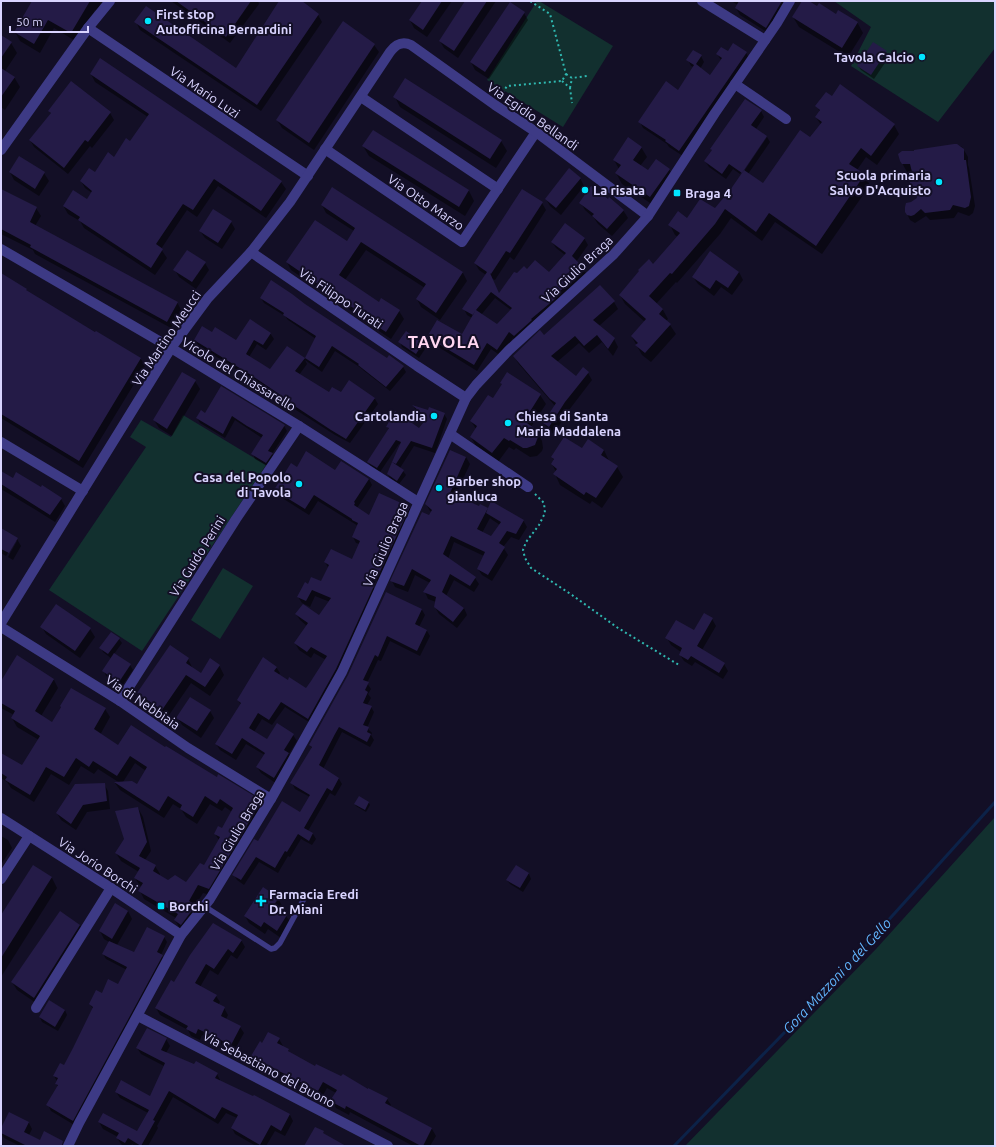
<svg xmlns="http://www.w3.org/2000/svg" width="996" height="1147" font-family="Ubuntu,sans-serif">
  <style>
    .green { fill: #12302f }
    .shadow { fill: #0007; fill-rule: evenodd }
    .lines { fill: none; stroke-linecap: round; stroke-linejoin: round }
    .stream { stroke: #0c2248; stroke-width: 3 }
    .building { fill: #241b47; fill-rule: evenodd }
    .path { stroke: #2fb8b0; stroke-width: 2; stroke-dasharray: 2 3; stroke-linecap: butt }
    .service { stroke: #3d3a85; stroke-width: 5.5 }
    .minor { stroke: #3d3a85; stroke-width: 10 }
    .poi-dot { fill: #00e5ff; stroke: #130f26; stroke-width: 1.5 }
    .labels { text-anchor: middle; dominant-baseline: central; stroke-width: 4; stroke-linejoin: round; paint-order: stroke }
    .poi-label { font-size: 13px; font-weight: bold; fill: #d9d4ff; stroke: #130f26; text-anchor: start }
    .street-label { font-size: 13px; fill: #d9d4ff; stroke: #130f26 }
    .water-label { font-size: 14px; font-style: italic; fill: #62b6ff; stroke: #130f26 }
    .district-label { font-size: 17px; font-weight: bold; letter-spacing: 1px; fill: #ffd6f0; stroke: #130f26 }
  </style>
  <rect width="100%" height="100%" fill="#130f26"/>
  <g class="green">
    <path d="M537,1H539L613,46L563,127L487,80Z"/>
    <path d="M834,1H995V48L938,122L851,66L871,27Z"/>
    <path d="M183,415L266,465L142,651L49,590L146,447L130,437L141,420L171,437Z"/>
    <path d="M223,568L253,586L220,639L191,620Z"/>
    <path d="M995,817V1146H685L876,949Z"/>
  </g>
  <g class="shadow">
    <path d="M33,1H104L98,12L95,10L77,42L54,28L40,53L20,41L15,32Z"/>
    <path d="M171,1H258L259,4L230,43Z"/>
    <path d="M280,1H300L318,15L322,22L261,111L140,30L136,22L237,69Z"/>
    <path d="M423,1H452L427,37L414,28L410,20Z"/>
    <path d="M467,1H496L458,58L444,48L440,41Z"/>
    <path d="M731,1H791L770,34L740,15L736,8L738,5Z"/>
    <path d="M803,1H807L818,8L857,22L863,33L848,57L799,27L793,17Z"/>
    <path d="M524,13L528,20L489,79L475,70L471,62Z"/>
    <path d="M1,36L11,43L17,53L5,71L14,77L20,87L5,110L1,107Z"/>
    <path d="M374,45L379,52L314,150L282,128L277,120Z"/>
    <path d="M733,45L746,53L750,59L683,156L669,147L667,144L643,128L640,122L678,91L694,67L691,66L688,60L701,56L704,62L700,69L711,76L721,60L717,54L728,52Z"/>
    <path d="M886,52L889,57L874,79L861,70L858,66Z"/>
    <path d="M91,74L281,182L286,189L266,218L218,186L197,217L187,210L161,249L167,258L155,275L84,228L80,221L68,214L64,207L87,200L92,193L85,188L81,181L95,173L115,158L131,143L148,117L95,82Z"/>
    <path d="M71,83L110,113L114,120L92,148L90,146L68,174L34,147L30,140L51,114L49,111Z"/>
    <path d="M395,97L501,141L507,151L496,168L400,107Z"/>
    <path d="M817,106L894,125L899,134L877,165L866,157L857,170L864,175L870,185L822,254L775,222L762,241L731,218L720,234L677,283L676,282L656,304L663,310L668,319L666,321L670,325L676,334L651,362L642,355L632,337L645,322L625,304L620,295L653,265L678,237L675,235L670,225L715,210L726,198L767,137L770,142L748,174L763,185L811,138L821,125L816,117L820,112Z"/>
    <path d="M761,111L764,117L756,129L767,137H765L740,174L733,169L726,179L709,167L705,161L713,151L711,149Z"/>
    <path d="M373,131L469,191L474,201L465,216L369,156L363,146Z"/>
    <path d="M957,145L962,147L968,157V165L969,168L975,206L973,213L969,216L958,212L954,218L930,220L926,216L915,223L910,220L906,212L918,199L917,193L915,191L911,184L914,176L913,171L907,172L901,161L915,152Z"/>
    <path d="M641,147L647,157L640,166L648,172L669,169L675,180L656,207L622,184L616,173L619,169L614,160Z"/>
    <path d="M10,172L44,173L49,181L39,196L14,180Z"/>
    <path d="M580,178L584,186L561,215L550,206L546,199Z"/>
    <path d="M333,188L463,273L467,281L440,320L421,307L417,299L425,288L366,250L345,280L379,303L399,311L404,319L391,339L373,327L371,324L291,270L287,262L347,242L354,231L326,213L322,205Z"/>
    <path d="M1,190L36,208L41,216L35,226L177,302L181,310L171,328L35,254L33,250L1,234Z"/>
    <path d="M542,203L546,210L514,260L510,257L495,280L491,278L499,294L517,275L527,270L549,274L565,255L556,248L552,242L584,238L588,245L576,262L583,269L587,275L518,343L513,338L501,356L491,349L477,371L432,343L428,337L463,336L472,318L467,315L464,309L486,275L479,270L475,263ZM495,298L511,310L497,325L481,315Z"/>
    <path d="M581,203L623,210L628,218L612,236L598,224L594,218L585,210Z"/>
    <path d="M231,222L235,229L222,249L205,238L200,231Z"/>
    <path d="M205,263L209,270L196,289L179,277L175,270Z"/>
    <path d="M739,272L743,280L732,295L721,287L714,296L698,284L693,277Z"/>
    <path d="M1,275L26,290L27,292L141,359L145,366L83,468L1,418Z"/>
    <path d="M600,286L614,302L618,309L599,326L614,339L618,347L613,356L602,342L589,353L579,343L557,362L576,377L588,373L592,380L569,410L554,434L548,430L544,423L555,406L518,363L514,356L544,336Z"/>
    <path d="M261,298L304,305L387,360L403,367L406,372L390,391L363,370L361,368L335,351L322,372L305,360L307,364L299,375L329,394L341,393L375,399L378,404L350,443L335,435L285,403L284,400L198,345L195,340L213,333L237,341L270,333L274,339L266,350L257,344L249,357L271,370L287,347L305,359L316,339L288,320L285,316L264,303Z"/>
    <path d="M400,342L422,344L425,349L419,358L402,347Z"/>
    <path d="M182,373L195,381L200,389L172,436L159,428L154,420Z"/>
    <path d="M222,388L284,426L287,431L272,454L275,458L269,467L255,459L253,454L262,438L235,420L225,438L200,423L197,418L205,414Z"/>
    <path d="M540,395L546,404L531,427L537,431L542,441L543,448L542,451L537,456L530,457L516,448L514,450L509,447L498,462L476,446L471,437L476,429L471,421L493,400Z"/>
    <path d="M414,407L429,411L444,414L447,419L435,453L414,446L400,468L403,471L406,475L399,484L390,478L388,474L395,465L393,462L401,445L399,444L380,472L371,467L368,462L389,429L387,427L420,429L427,420L416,411Z"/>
    <path d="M582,449L604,450L609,461L617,467L623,477L602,508L592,501L590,504L560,485L555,474L556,472L552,464L554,461L552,457Z"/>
    <path d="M466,457L470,464L455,496L479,508L487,509L488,510L523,520L527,527L519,540L511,537L503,547L508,555L492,581L482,575L478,569L484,556L454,542L448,559L475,578L479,584L474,592L454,580L446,596L464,608L467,615L457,628L439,614L435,607L436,602L428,599L425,592L430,583L415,575L408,592L395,587L392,581L432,512L430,511L426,504ZM490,518L491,519L500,525L491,538L482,533Z"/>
    <path d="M297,468L336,471L369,479L372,485L357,508L370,516L409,507L413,513L382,582L376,580L373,587L377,593L312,724L285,707L272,725L262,719L254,732L267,741L293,735L297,741L289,754L292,760L277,784L261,773L257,767L265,755L246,744L236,760L220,750L216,744L241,705L238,700L276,667L280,673L279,675L288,681L306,689L326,660L314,653L311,658L299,650L295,643L307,626L300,620L296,614L319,617L330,602L315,596L310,607L302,603L298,597L308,585L322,582L329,569L325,562L352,561L360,544L356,543L353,537L358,526L355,524L318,501L309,515L279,496L276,490Z"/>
    <path d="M1,472L13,479L61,499L65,506L55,522L36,510L1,489Z"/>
    <path d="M1,529L17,539L21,546L13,560L8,557L17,541H15L6,556L1,553Z"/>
    <path d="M386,593L422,610L425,615L419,627L427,631L430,636L420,656L390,641L381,661L378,660L367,683L371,689L368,694L371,698L367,705L371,707L374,712L367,728L372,733L371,735L374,740L370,747L342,732L323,769L339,779L342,784L335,796L330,793L308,831L313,834L316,839L312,845L301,839L290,857L288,856L278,873L259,862L244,885L237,880L234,875L259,842L301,813L310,797L295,789L292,783L312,749L310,745L349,675Z"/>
    <path d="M56,605L90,629L95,637L80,658L46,634L42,627Z"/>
    <path d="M712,619L716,626L702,650L724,664L728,671L723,679L695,662L692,666L684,661L680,655L681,652L671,645L667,638L695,632Z"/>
    <path d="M119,639L122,643L114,654L130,665L133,670L122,686L106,676L104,671L112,659L103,652L101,648Z"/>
    <path d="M188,659L193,669L201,674L219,665L224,675L210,696L191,683L167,718L144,702L138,693Z"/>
    <path d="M54,680L58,688L41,716L52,723L71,689L105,709L110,717L100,735L119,747L166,749L260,801L265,809L214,896L203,893L195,906L200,914L180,929L175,920L176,918L144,899L140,891L142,887L140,886L135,878L139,872L121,861L116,853L125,839L138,808L143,817L151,851L145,860L155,866L160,874L159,876L168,881L186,884L204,866L219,840L215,834L222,830L232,812L225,807L222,811L210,804L197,824L186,817L181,809L173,804L164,818L120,790L115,783H120L98,769L94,774L81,766L69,785L51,774L34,802L11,788L7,782L1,778V754L22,767L39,740L17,727L12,718L14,715L1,708V683ZM135,763L146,771L137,785L123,782Z"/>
    <path d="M210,711L214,718L201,738L182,725L178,718Z"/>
    <path d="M104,784L108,791L110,809L87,812L76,830L61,820L57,813Z"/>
    <path d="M359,797L369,803L370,805L366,812L356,806L355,804Z"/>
    <path d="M1,836L8,840L12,848L2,863L1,862Z"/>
    <path d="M33,866L52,878L57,888L1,977V917Z"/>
    <path d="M516,866L529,874L531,879L523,892L510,884L507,880Z"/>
    <path d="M278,898L282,906L279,911L286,916L291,923L281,938L268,929L265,934L249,923L245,916Z"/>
    <path d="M128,911L132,919L117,945L134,953L164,937L167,942L161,955L165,961L76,1126L51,1111L48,1105L58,1087L56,1084L57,1081L54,1076L64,1067L93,1009L90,1004L102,994L118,986L127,970L106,959L103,954L109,942L104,939L100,931Z"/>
    <path d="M80,925L84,933L39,1005L17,990L12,982Z"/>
    <path d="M241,940L245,947L237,959L231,955L218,975L210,970L200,987L216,996L220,1002L218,1005L224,1008L228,1015L226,1019L240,1027L244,1033L234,1051L202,1035L200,1040L191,1036L188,1030L160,1015L156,1008L174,983Z"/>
    <path d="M65,1010L67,1015L58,1031L42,1022L40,1017Z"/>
    <path d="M166,1039L170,1046L166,1053L217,1074L220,1080V1081L254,1097V1096L290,1115L293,1121L285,1136L275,1131L266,1146H256L235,1134L232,1128L237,1118L226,1113L218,1124L173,1097L157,1126L158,1128L148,1146H135L132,1144L131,1146H124L121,1144L117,1138L118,1137L103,1129L99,1122L138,1133L148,1113L120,1098L116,1092L150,1098L164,1066L141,1054L137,1048Z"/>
    <path d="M279,1039L283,1046V1047L288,1050L290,1054L315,1067L387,1099L391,1105L390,1106L432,1129L436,1136L430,1146H413L350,1112L349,1115L336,1108L332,1101L336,1093L327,1088L322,1097L282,1077L256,1062L252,1056L263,1044Z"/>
    <path d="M10,1114L29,1123L32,1129L29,1135L40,1141L62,1142L65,1146H20L4,1138L1,1133V1131Z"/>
  </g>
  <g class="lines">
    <path class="stream" d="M674,1146L819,997L995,802"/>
  </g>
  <g class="building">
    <path d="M32,1H90L71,33L48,20L34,44L14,32Z"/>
    <path d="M176,1H251L226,37Z"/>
    <path d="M279,1H302L319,14L257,105L134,22L146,6L236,68Z"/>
    <path d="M422,1H442L423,30L409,20Z"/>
    <path d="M465,1H487L454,51L439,41Z"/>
    <path d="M739,1H782L766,28L735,8Z"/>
    <path d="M802,1H809L817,6L819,3L836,14L838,10L858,22L842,48L792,17Z"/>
    <path d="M510,2L525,12L485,72L470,62Z"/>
    <path d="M343,21L375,44L309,143L276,120Z"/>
    <path d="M1,35L12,42L1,58Z"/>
    <path d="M873,42L887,51L871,75L857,66Z"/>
    <path d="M733,43L747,52L679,151L665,141L666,140L638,122L666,81L678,90L694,65L686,60L693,50L702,55L696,64L710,75L722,58L716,54L721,47L728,51Z"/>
    <path d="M100,58L282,181L261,211L214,179L193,210L183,204L156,244L163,249L151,268L78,220L80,217L63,206L73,190L87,199L92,191L80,181L89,168L95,172L108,152L114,157L126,138L130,141L149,114L90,74Z"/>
    <path d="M1,68L15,77L1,97Z"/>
    <path d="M405,78L502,140L490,159L393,97Z"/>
    <path d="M71,81L111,112L88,142L85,140L64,168L29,140L51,113L48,111Z"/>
    <path d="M840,84L895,124L871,156L861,148L849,164L865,174L816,246L769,213L756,232L725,209L715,224L672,274L670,273L649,296L663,309L659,314L671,324L645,353L635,345L638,343L631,336L646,319L619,295L639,271L638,270L649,259L653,264L680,233L668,225L678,211L687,218L700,199L715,208L725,196H726L744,170L763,183L800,130L810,137L822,122L815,117L820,110L815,106L826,92L832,96Z"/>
    <path d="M745,99L762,110L751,125L767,136L742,173L729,164L722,174L704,161L712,150L710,149Z"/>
    <path d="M373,130L469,190L459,207L362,146Z"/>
    <path d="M628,137L642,147L633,160L648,170L656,159L670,169L650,197L615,173L621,165L613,160Z"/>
    <path d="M954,144H957L964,149V160H966L971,197L969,206L965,208L953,205L950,210L925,213L921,209L914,215L911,216L907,215L905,212V207L906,203L911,202L917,198L916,188L910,184V179L913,176L910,164H902L900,161L898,154L902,151H914V150Z"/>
    <path d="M19,156L45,172L35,189L9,172Z"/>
    <path d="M569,168L581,178L556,208L545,199Z"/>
    <path d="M591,186L608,199L609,197L624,210L607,229L592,216L594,214L579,203Z"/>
    <path d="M332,187L463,272L436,313L416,299L426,284L361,242L339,275L379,302L381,298L400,310L386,332L367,320L368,318L286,262L315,220L347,241L355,228L321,205Z"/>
    <path d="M1,189L37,207L30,222L178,302L167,322L30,247L31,245L1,229Z"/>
    <path d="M522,189L543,202L510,253L506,251L491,274L490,273L499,293L514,272L517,273L524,266L527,269L535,260L549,272L566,253L551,242L565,223L585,238L572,256L584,268L574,279L559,292L560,293L555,299L531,319L532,320L514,336L509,332L497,350L487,343L474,365L427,337L437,320L462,334L475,311L473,315L462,309L487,272L474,263ZM491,292L512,308L497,324L476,310Z"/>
    <path d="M213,209L232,221L218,243L199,231Z"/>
    <path d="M187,250L206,262L192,282L173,270Z"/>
    <path d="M710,251L739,272L728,288L716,280L710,289L692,277Z"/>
    <path d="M1,273L27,289L26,290L95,332L96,331L141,358L79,461L1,414Z"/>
    <path d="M271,280L292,294L305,304L387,358L389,355L404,366L386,387L358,365L359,364L332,346L319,367L305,358L316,336L283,315L284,313L260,298Z"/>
    <path d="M600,285L615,301L593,320L615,338L608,349L597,335L584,346L575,336L551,356L576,376L583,367L589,372L565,402L549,427L543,423L556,403L550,399L513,356L540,330L544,335Z"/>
    <path d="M250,319L271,333L263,345L254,340L246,354L259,362L270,369L287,346L305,358L295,371L329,392L332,387L341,392L349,380L375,398L346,439L331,430L281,397L282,396L251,375L194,340L202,326L212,332L215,327L236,340Z"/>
    <path d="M406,331L423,343L416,354L398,342Z"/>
    <path d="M182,372L196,380L167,429L153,420Z"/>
    <path d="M507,372L541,394L524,421L537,430L538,437L535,445L527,448H523L510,440L509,441L504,438L492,453L470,437L477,426L470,421L488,395L493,398L502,384L500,383Z"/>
    <path d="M221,386L285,425L268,451L273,453L266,463L251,454L263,435L247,426L232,416L223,434L196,418L201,410L205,413Z"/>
    <path d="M412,405L428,410L429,407L445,413L432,448L411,441L396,464L392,462L401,442L396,440L377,468L367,462L389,428L386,427L395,411L419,428L427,418Z"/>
    <path d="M564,437L582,448L588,439L604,450L601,455L618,466L596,498L586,492L584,495L553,474L557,469L551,464L554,459L551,457Z"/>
    <path d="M450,450L466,457L450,493L479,506L480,504L488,508L477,529L491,536L501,522L486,513L491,501L524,520L516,534L507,531L499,543L505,547L488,575L477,569L485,552L451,536L443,554L476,577L470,586L450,574L442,592L464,608L453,622L434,607L436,597L423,592L431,580L412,569L404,586L390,581L422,512L429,515L432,510L425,504Z"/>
    <path d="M306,451L335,470L341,461L369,479L354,502L355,503L354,505L369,515L379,493L410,507L378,576L373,575L369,584L374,586L336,669L308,719L281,702L269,720L258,713L249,728L267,739L277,723L294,734L284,750L289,753L274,778L256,767L265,753L242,738L232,754L215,744L241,703L237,700L263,657L277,667L274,671L288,680L289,677L306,688L311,681L327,656L311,647L307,652L294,643L308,623L295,614L303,604L319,615L331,598L312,590L306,601L297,597L305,582L308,584L311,577L321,581L329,565L324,562L331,549L352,559L360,541L352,537L358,523L352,520V519L314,495L305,509L274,490L291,463L297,467Z"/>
    <path d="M392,462L404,470L397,481L387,474Z"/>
    <path d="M1,471L13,478L16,472L41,487L42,485L62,498L50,515L1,484Z"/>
    <path d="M1,528L18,538L9,553L1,549Z"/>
    <path d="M386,592L422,609L415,624L427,630L417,651L387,636L378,657L375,655L363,680L369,682L365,690L368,692L363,703L372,706L363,725L369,727L367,732L371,734L367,742L339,727L335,734L319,765L339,778L332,791L327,788L304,828L313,833L309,841L298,834L287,852L285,851L275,868L256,857L241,880L232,875L254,839L258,841L282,801L300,812L310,795L290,783L312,747L309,745L348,675Z"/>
    <path d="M56,604L91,628L75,651L40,627Z"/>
    <path d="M704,613L713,618L697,646L725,663L719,673L691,656L688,660L679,655L682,648L665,638L676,620L694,630Z"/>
    <path d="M111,632L120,638L108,654L99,648Z"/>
    <path d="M170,645L189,658L186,663L201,673L210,658L220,665L205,687L186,675L162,710L137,693Z"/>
    <path d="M114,653L131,664L119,682L102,671Z"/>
    <path d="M17,655L54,679L35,711L52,722L61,707L60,706L71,688L106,708L94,729L118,745L131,725L165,747L166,746L217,777L218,774L261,800L245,829L209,889L198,885L189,901L196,905L181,925L174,920L178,914L138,891L143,883L134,878L140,868L115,853L124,839L115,811L138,807L147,842L139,856L156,865L153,871L168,880L175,875L186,882L200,863L204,865L220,837L214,834L218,826L222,828L233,808L220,799L217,804L205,796L193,817L180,809L182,805L168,796L159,811L114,782L132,781L137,784L147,767L130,756L117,776L93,761L89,767L76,758L64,777L46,767L30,795L5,780L7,777L1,773V753L22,765L40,736L11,718L15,711L1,703V681Z"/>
    <path d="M190,697L211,710L197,731L176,718Z"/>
    <path d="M105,783L107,801L83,805L71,824L56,813L75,784Z"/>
    <path d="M359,796L369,802L365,810L354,804Z"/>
    <path d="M33,865L52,877L1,958V915Z"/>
    <path d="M516,865L529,873L520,888L506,880Z"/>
    <path d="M263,887L279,898L273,906L287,915L277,931L264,922L261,927L244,916Z"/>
    <path d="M115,903L128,911L112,939L99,931Z"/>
    <path d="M60,911L80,925L34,998L11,982Z"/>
    <path d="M213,923L242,940L233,953L228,949L214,969L206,964L195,983L217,995L213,1001L225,1007L221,1016L241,1026L231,1045L198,1029L196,1034L186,1029L188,1026L155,1008L171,980L174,982L190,955Z"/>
    <path d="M147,927L165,936L157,952L163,955L73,1121L46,1105L58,1085L55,1084L58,1078L53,1076L60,1063L64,1065L73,1048L93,1007L89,1004L96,990L102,993L108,979L118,984L127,967L102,954L109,941L134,952Z"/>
    <path d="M49,1000L65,1010L55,1027L39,1017Z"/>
    <path d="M147,1028L167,1038L161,1050L194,1064L196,1061L218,1073L215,1078L253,1096L254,1095L290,1114L281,1131L271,1125L260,1145L231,1128L238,1115L222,1107L215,1119L169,1091L153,1120L155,1121L141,1146L128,1138L125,1143L116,1138L119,1133L98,1122L103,1113L137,1131L149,1110L115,1092L121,1080L150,1096L165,1063L136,1048Z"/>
    <path d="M268,1032L280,1038L277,1043L289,1049L288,1051L315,1066L316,1064L341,1076L343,1074L368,1089V1088L388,1098L385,1103L432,1128L423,1146H421L346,1106L345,1109L330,1101L337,1090L323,1082L318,1091L277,1070L251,1056L260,1041L262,1043Z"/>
    <path d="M9,1112L29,1122L24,1132L40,1140L44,1131L63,1141L62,1146H27L1,1133V1128Z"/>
    <path d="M315,1127L324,1131L323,1133L346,1146H304Z"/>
  </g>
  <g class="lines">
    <g class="path">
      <path d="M566,74L572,78L587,76"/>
      <path d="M562,81L570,88L572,103"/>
      <path d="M570,88L572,78"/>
      <path d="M500,97L507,86L562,81L566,74L550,14L530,1"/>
      <path d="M535,494L544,503L545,513L539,525L526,542L523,550L525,558L531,568L572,595L618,628L679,665"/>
    </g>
    <path class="service" d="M204,906L271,949L275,948L280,943L306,895"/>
    <g class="minor">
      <path d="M702,1L765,40"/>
      <path d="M88,28L308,176"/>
      <path d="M735,84L786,119"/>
      <path d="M361,97L498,189"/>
      <path d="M325,149L462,242L536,132"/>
      <path d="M1,150L88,28L110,1"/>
      <path d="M1,249L171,348L299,426L418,502"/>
      <path d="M251,252L417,366L466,398"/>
      <path d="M450,434L528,487"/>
      <path d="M1,442L83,491"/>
      <path d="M1,623L171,348L208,298L251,252L290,202L390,52C396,44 402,41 411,45L495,105L536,132L648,216"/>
      <path d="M1,627L120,701L188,748L271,799"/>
      <path d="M120,701L236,519L299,426"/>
      <path d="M1,818L111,888L181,935"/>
      <path d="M1,879L29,836"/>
      <path d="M36,1008L111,888"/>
      <path d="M138,1016L388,1146"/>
      <path d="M68,1146L79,1123L181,935L210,899L271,799L342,672L466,398L476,385L509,350L614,254L648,216L715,113L777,23L790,1"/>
    </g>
  </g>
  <g class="poi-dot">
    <circle cx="148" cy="21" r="4"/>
    <circle cx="922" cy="57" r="4"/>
    <circle cx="939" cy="182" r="4"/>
    <circle cx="585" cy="190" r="4"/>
    <rect x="673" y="189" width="8" height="8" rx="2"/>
    <circle cx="434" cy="416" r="4"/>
    <circle cx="508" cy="423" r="4"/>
    <circle cx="299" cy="484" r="4"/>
    <circle cx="439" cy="488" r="4"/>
    <path d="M259 895h4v4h4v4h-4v4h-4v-4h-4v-4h4z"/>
    <rect x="157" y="902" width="8" height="8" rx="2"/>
  </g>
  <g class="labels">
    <g class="poi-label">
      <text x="156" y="14">First stop<tspan x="156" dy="15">Autofficina Bernardini</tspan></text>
      <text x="914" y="57" text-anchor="end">Tavola Calcio</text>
      <text x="931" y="175" text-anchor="end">Scuola primaria<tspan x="931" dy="15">Salvo D'Acquisto</tspan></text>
      <text x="593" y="190">La risata</text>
      <text x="685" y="193">Braga 4</text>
      <text x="426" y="416" text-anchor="end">Cartolandia</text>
      <text x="516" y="416">Chiesa di Santa<tspan x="516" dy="15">Maria Maddalena</tspan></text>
      <text x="291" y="477" text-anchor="end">Casa del Popolo<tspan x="291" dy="15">di Tavola</tspan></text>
      <text x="447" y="481">Barber shop<tspan x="447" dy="15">gianluca</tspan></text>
      <text x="269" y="894">Farmacia Eredi<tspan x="269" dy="15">Dr. Miani</tspan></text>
      <text x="169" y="906">Borchi</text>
    </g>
    <g class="street-label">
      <text transform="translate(205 92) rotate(34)">Via Mario Luzi</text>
      <text transform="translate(533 116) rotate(35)">Via Egidio Bellandi</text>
      <text transform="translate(426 202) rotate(34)">Via Otto Marzo</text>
      <text transform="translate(577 269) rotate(-43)">Via Giulio Braga</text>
      <text transform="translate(341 298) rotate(34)">Via Filippo Turati</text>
      <text transform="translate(166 338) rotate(-56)">Via Martino Meucci</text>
      <text transform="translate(239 374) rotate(31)">Vicolo del Chiassarello</text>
      <text transform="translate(385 544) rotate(-66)">Via Giulio Braga</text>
      <text transform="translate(197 556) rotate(-58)">Via Guido Perini</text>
      <text transform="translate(143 702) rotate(34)">Via di Nebbiaia</text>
      <text transform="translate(237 830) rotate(-59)">Via Giulio Braga</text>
      <text transform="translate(98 865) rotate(33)">Via Jorio Borchi</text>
      <text transform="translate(269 1069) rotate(28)">Via Sebastiano del Buono</text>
    </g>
    <g class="water-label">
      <text transform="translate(837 976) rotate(-47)">Gora Mazzoni o del Gello</text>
    </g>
    <g class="district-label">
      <text x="444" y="341">TAVOLA</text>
    </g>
  </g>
  <rect width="996" height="1147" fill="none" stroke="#d9d4ff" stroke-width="4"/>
  <path d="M10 26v6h78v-6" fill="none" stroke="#d9d4ff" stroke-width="2"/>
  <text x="16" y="26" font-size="12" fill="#d9d4ff" stroke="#130f26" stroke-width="3" paint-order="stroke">50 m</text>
</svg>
